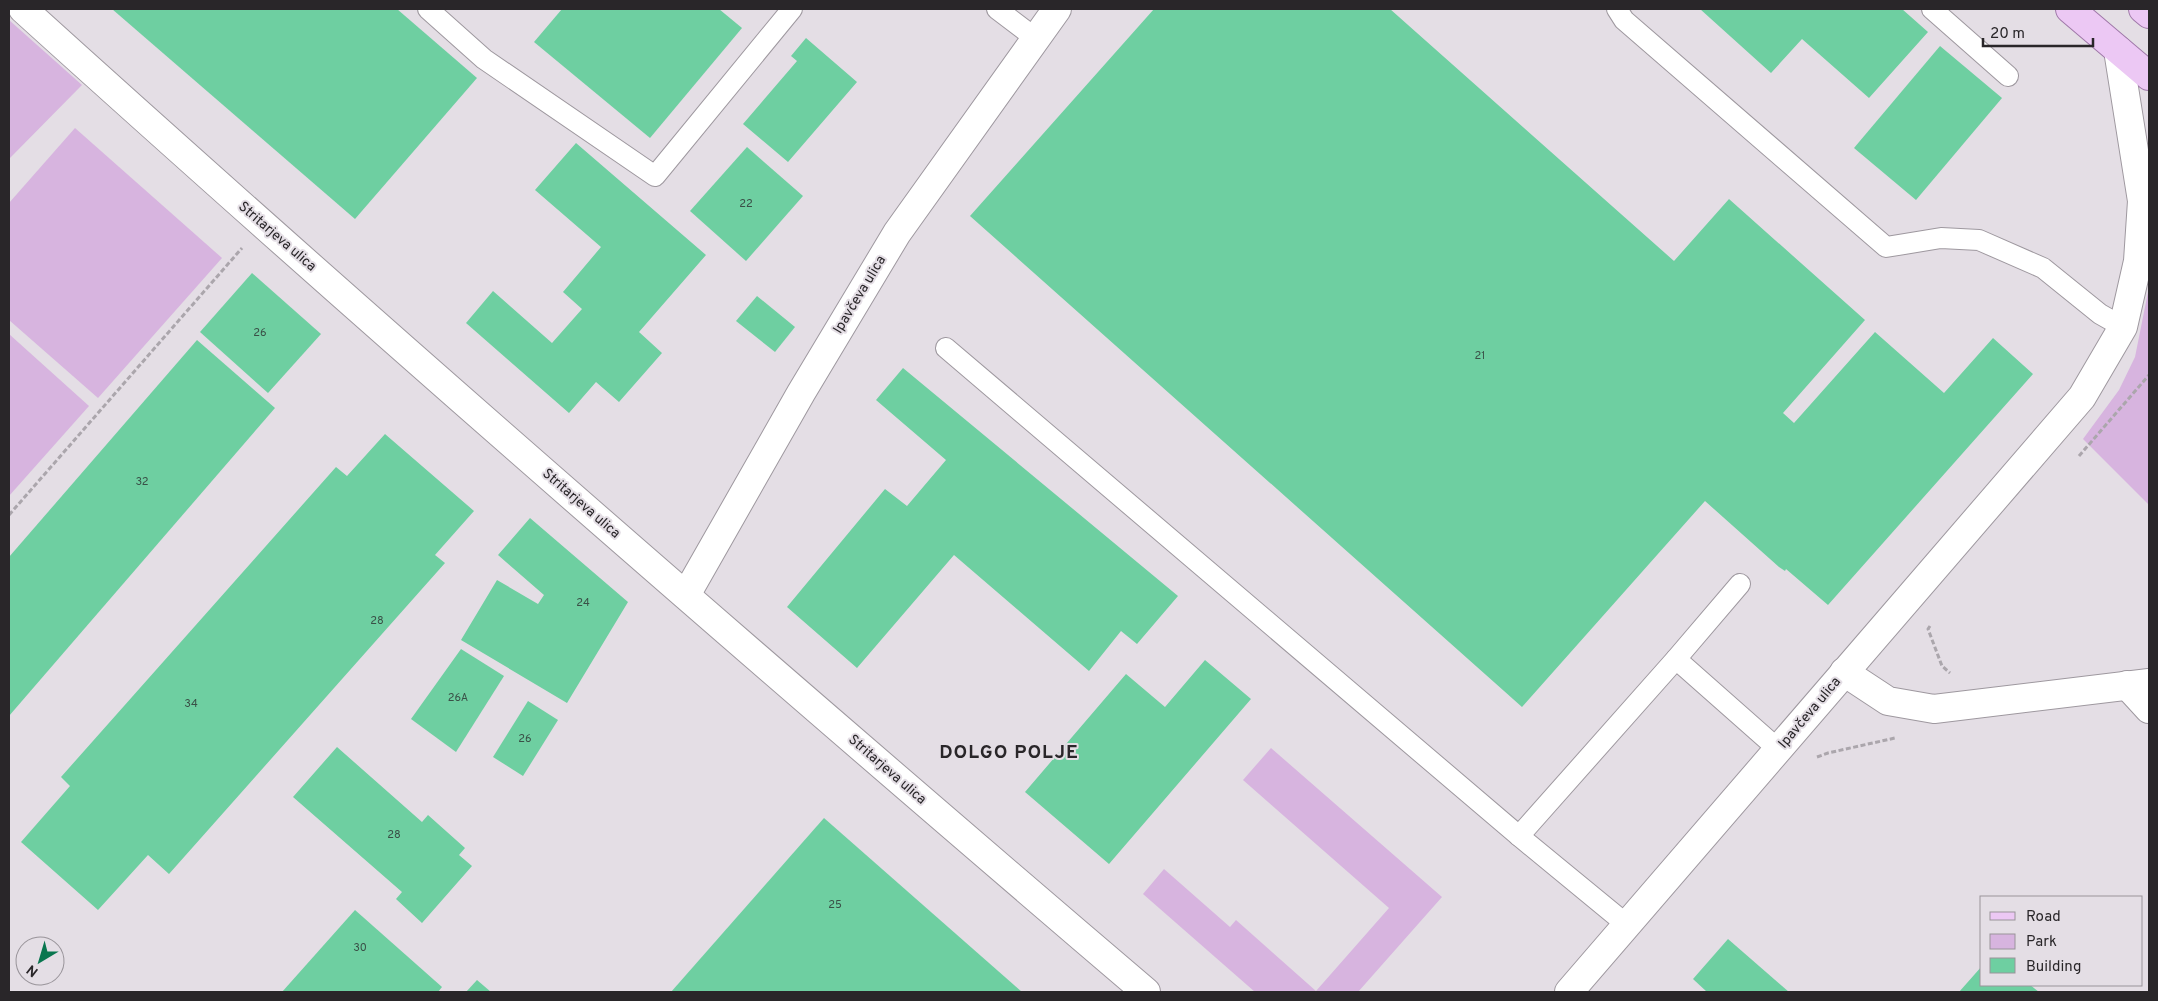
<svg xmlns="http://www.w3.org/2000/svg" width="2158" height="1001" font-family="Overpass,sans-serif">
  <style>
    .green { fill: #d7b4df }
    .building { fill: #6ecfa1 }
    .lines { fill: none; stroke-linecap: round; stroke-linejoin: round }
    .lane-casing { stroke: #9e989f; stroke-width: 22 }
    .street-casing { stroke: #9e989f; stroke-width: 30 }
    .primary-casing { stroke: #9f78a8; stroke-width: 30 }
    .path { stroke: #aba6ac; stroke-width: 3; stroke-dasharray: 5 2.5; stroke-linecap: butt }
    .lane { stroke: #fff; stroke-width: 20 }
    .street { stroke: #fff; stroke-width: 28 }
    .primary { stroke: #ecc8f4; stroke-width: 28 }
    .labels { text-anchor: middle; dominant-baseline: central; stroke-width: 4; stroke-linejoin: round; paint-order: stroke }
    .number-label { font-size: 11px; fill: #3a5047 }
    .street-label { font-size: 14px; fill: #292629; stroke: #e4dee5 }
    .district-label { font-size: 19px; font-weight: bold; letter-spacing: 1px; fill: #292629; stroke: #e4dee5 }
  </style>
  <rect width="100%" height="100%" fill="#e4dee5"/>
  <g class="green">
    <path d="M9,20L82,85L9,159Z"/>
    <path d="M75,128L222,258L98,398L9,320V203Z"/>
    <path d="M2149,287V505L2083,439L2119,390L2135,357Z"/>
    <path d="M9,334L89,406L9,496Z"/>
    <path d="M1271,748L1442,897L1358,992H1255L1143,894L1164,869L1230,927L1236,920L1316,991L1389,908L1243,780Z"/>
  </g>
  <g class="building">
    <path d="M112,9H397L477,78L355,219Z"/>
    <path d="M562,9H719L742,28L650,138L534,42Z"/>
    <path d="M1154,9H1390L1674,261L1729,199L1865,320L1783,413L1794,423L1875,332L1944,393L1993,338L2033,374L1828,605L1786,569L1785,571L1779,567L1705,501L1522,707L970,216Z"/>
    <path d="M1700,9H1902L1928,32L1869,98L1802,39L1771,73Z"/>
    <path d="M806,38L857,82L788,162L743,124L797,61L791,56Z"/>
    <path d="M1940,46L2002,98L1916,200L1854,148Z"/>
    <path d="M576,143L706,255L639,332L662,353L619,402L596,382L569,413L466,323L493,291L552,343L582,309L563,292L601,247L535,190Z"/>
    <path d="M747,147L803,196L746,261L690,211Z"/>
    <path d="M252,273L321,334L268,393L200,332Z"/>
    <path d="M757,296L795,327L775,352L736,321Z"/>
    <path d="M197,340L275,408L9,716V557Z"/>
    <path d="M903,368L1178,596L1137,644L1121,631L1089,671L954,555L857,668L787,607L885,489L907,506L946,460L876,400Z"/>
    <path d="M385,434L474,511L435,555L445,563L169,874L148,855L98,910L21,842L70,786L61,777L336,467L347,476Z"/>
    <path d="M530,518L628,602L567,703L461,640L497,580L538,604L544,595L498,555Z"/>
    <path d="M461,649L504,676L456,752L411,719Z"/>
    <path d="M1205,660L1251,699L1109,864L1025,792L1126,674L1165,707Z"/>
    <path d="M528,701L558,720L523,776L493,757Z"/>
    <path d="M337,747L422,822L428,815L465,848L459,855L472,866L422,923L396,899L402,892L293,797Z"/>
    <path d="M824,818L1022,992H671Z"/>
    <path d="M355,910L442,987L438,992H282Z"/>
    <path d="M1728,939L1789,992H1707L1693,979Z"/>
    <path d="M1982,966V985H2030L2039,992H1959Z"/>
    <path d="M477,980L491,992H466Z"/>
  </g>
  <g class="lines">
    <defs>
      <g id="lane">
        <path d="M428,9L484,59L655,176L792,9"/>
        <path d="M997,9L1035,38"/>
        <path d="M1617,9L1624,20L1886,247L1941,238L1979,240L2043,268L2100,314L2123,327"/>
        <path d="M1932,9L2008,76"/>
        <path d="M946,348L1519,836L1626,924"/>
        <path d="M1676,659L1779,750"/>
        <path d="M1519,836L1676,659L1740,584"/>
      </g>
      <g id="street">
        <path d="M23,9C392,343 768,669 1146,992"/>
        <path d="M686,595L801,393L897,233L1057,9"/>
        <path d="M1844,672L1888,701L1934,709L2149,683"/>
        <path d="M2127,685L2149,709"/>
        <path d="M1569,992L2082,397L2123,327L2138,261L2142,201L2118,50"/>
      </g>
      <g id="primary">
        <path d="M2070,9L2149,76"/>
        <path d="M2143,9L2149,14"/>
      </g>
    </defs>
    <use href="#lane" class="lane-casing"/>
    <use href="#street" class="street-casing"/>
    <use href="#primary" class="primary-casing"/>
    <g class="path">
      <path d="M2079,456L2149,375"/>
      <path d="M9,515L242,248"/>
      <path d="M1930,626L1928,629L1942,666L1950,673"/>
      <path d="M1817,757L1828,753L1895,738"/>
    </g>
    <use href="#lane" class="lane"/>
    <use href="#street" class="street"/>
    <use href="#primary" class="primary"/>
  </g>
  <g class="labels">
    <g class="number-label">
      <text x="746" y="204">22</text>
      <text x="260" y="333">26</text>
      <text x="1480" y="356">21</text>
      <text x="142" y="482">32</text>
      <text x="583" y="603">24</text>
      <text x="377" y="621">28</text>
      <text x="458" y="698">26A</text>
      <text x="191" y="704">34</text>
      <text x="525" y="739">26</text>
      <text x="394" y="835">28</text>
      <text x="835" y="905">25</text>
      <text x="360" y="948">30</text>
    </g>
    <g class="street-label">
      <text transform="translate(277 237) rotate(41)">Stritarjeva ulica</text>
      <text transform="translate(860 295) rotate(-59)">Ipavčeva ulica</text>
      <text transform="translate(581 504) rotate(41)">Stritarjeva ulica</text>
      <text transform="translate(1810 713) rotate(-50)">Ipavčeva ulica</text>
      <text transform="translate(887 770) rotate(41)">Stritarjeva ulica</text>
    </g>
    <g class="district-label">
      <text x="1009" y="753">DOLGO POLJE</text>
    </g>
  </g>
  <rect width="2158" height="1001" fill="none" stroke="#292629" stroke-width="20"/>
  <rect x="1980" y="896" width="162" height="90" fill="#e4dee5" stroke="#99949a"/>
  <rect x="1990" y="912" width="25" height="8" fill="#ecc8f4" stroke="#99949a"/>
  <text x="2026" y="921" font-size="15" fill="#292629">Road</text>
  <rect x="1990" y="934" width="25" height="15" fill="#d7b4df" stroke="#99949a"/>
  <text x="2026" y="946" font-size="15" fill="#292629">Park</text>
  <rect x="1990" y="958" width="25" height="15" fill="#6ecfa1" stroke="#99949a"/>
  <text x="2026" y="971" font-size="15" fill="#292629">Building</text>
  <g transform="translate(40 961) rotate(218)"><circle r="24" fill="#e4dee5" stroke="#99949a"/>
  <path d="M0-4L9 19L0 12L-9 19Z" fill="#09764f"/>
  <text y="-8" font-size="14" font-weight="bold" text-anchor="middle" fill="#292629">N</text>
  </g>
  <path d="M1983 38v8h110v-8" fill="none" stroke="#292629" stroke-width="2.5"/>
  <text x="1990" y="38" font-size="15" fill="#292629" stroke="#e4dee5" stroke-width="4" paint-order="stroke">20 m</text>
</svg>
